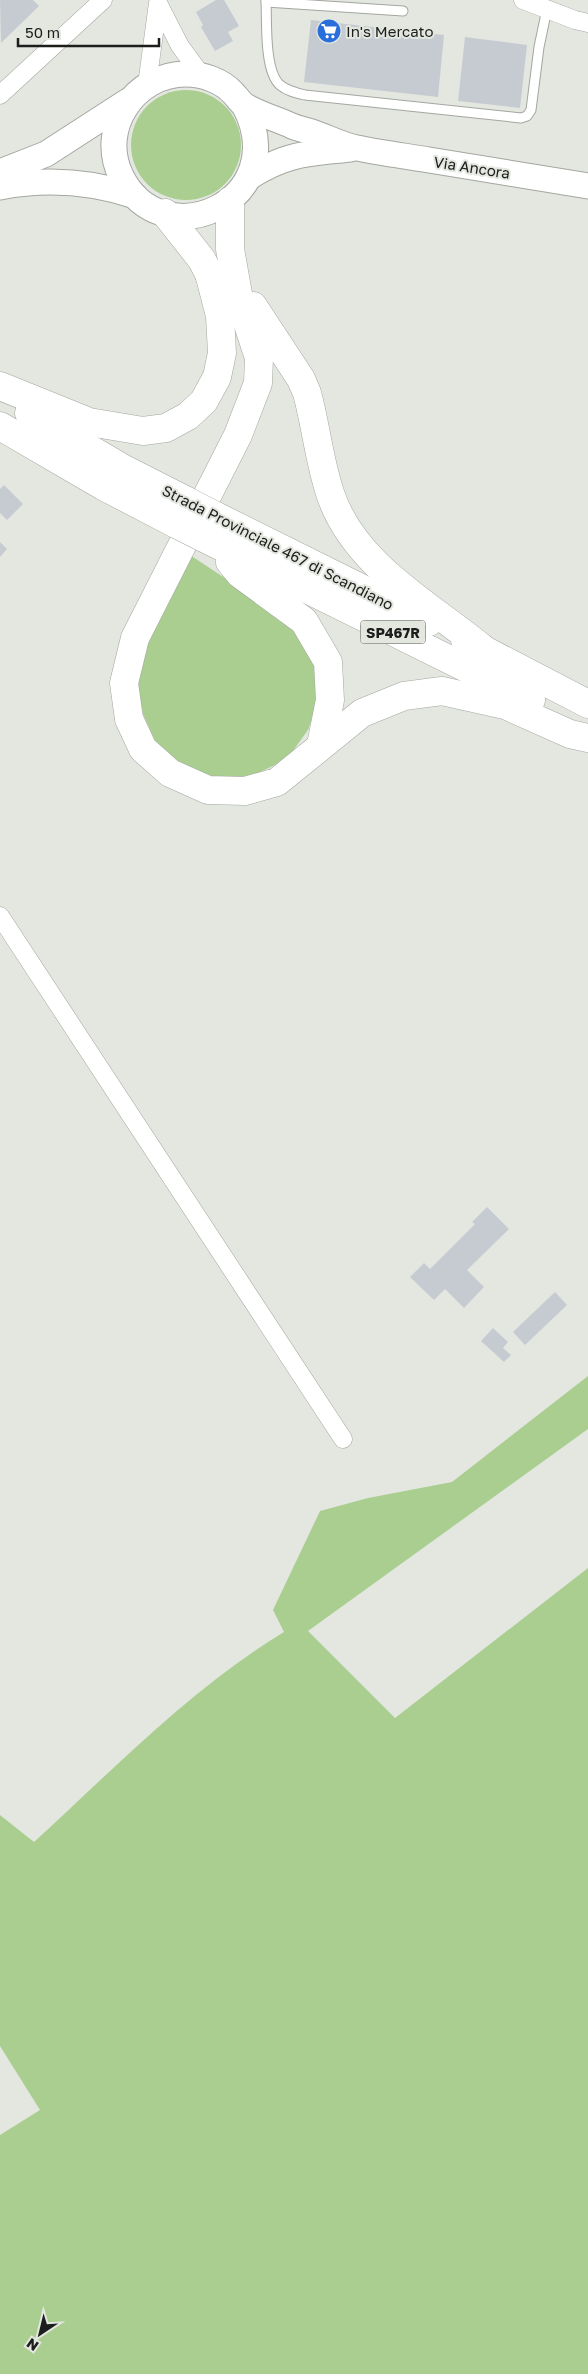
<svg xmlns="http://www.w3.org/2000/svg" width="588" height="2374" font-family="'Golos Text',sans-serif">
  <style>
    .green { fill: #aace90 }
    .building { fill: #c6cbd2 }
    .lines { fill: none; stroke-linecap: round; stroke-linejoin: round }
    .service-casing { stroke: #a3a7a0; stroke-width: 11 }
    .minor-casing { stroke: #a3a7a0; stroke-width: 19 }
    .secondary-casing { stroke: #a3a7a0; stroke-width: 27 }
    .primary-casing { stroke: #a3a7a0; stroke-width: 29 }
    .service { stroke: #fff; stroke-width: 9 }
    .minor { stroke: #fff; stroke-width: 18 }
    .secondary { stroke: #fff; stroke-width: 25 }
    .primary { stroke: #fff; stroke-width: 28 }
    .primary-bridge-casing { stroke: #a3a7a0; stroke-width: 29; stroke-linecap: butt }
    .primary-bridge { stroke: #fff; stroke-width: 28 }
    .labels { text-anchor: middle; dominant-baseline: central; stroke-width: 4; stroke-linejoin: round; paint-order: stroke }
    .shield { fill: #e3e7e0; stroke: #585a56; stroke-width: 1 }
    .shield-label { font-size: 14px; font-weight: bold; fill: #1c1e1b }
    .poi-label { font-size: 15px; fill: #1c1e1b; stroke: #e3e7e0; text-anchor: start }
    .street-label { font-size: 15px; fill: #1c1e1b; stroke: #e3e7e0 }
  </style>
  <rect width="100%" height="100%" fill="#e3e7e0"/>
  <g class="green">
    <circle cx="186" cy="145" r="55"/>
    <path d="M190,555L300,628L315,664L320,696L308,730L287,759L254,775L219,780L185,769L157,745L143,714L136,682L148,644Z"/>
    <path d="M588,1376V1429L308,1631L395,1718L588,1568V2374H0V2135L40,2110L0,2046V1815L34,1842C114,1769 191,1688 284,1632L273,1610L320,1511L368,1498L452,1482Z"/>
  </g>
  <g class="building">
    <path d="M0,0H33L39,6L1,43Z"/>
    <path d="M216,0H224L239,26L228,32L233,41L215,51L201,27L203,25L196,12Z"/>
    <path d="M311,20L444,35L438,97L304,82Z"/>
    <path d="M465,37L527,45L520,108L458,101Z"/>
    <path d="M4,485L23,504L7,520L0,513V489Z"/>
    <path d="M0,542L7,549L0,557Z"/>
    <path d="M487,1207L509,1229L467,1270L484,1287L464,1308L445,1289L434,1300L410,1277L424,1263L430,1269L475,1224L472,1222Z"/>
    <path d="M555,1292L567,1305L525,1345L513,1332Z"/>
    <path d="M493,1328L508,1342L503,1348L511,1355L504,1362L481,1341Z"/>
  </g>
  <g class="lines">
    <defs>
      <g id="service">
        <path d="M266,0C267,21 264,71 280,85C287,91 296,93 305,95L521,118L527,116L531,110L539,47L547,9"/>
        <path d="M266,2L403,11"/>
      </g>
      <g id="minor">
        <path d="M523,0L575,20L588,23"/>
        <path d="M147,85L158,3L180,46L202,76"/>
        <path d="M0,95L103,0"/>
        <path d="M0,916L343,1439"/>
      </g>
      <g id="secondary">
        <path d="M244,105C295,201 162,260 121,176C98,129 134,74 186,74C203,74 222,81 233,93C237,97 240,102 244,105C258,114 277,119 292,126C299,129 305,130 312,132C327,137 341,145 357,148C381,153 405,156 429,160C482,169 535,177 588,186"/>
        <path d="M0,172L46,154L128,101"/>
        <path d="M249,177C288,153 306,154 350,149"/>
        <path d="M0,187C47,178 90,181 135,196"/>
      </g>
      <g id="primary">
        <path d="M230,201V249L238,294L259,358L258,383L238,435L135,638L124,683L129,719L143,749L170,773L208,790L245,791L277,782L362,713L404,696L442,691L505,705L570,734L588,738"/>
        <path d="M165,213L202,260L218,292"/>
        <path d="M253,306L301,379L307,393C316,426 319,460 330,493C353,564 427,603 482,648"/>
        <path d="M0,386L89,422L143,431L166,428L188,416L204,401L217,377L222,353L220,316L210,277"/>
        <path d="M29,413L124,469L187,501"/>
        <path d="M0,426L103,486L176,524"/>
        <path d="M214,515L429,622"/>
        <path d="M202,537L531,700"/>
        <path d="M230,562L240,574L304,621L328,662L330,700L321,745"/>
        <path d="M465,640L588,704"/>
      </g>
    </defs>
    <use href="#service" class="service-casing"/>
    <use href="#minor" class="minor-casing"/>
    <use href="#secondary" class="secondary-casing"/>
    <use href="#primary" class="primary-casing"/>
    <use href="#service" class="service"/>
    <use href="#minor" class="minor"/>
    <use href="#secondary" class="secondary"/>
    <use href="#primary" class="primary"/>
    <defs>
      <g id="primary-bridge">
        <path d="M187,501L214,515"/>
        <path d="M176,524L202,537"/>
      </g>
    </defs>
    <use href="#primary-bridge" class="primary-bridge-casing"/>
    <use href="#primary-bridge" class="primary-bridge"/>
  </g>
  <defs>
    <symbol id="supermarket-disc" viewBox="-11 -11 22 22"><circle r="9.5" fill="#286fdb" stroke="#e3e7e0"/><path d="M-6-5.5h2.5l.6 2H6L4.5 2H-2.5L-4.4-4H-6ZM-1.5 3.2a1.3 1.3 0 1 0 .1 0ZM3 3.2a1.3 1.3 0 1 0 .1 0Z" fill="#fff"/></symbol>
  </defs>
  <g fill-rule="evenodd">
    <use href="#supermarket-disc" x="315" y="17" width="28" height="28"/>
  </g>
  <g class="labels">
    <rect class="shield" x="360.5" y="620.5" width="65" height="23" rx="4"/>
    <g class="shield-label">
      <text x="393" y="632">SP467R</text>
    </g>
    <g class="poi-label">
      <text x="346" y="31">In's Mercato</text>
    </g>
    <g class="street-label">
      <text transform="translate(472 167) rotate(9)">Via Ancora</text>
      <text transform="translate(278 547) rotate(27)">Strada Provinciale 467 di Scandiano</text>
    </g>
  </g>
  <g transform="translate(40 2334) rotate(215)" stroke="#e3e7e0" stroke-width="4" paint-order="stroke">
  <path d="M0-4L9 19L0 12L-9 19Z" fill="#1c1e1b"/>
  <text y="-8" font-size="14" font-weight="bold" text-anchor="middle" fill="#1c1e1b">N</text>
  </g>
  <path d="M18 38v8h141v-8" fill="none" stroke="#1c1e1b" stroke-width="2.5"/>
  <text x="25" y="38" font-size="15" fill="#1c1e1b" stroke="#e3e7e0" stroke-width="4" paint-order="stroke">50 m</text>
</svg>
